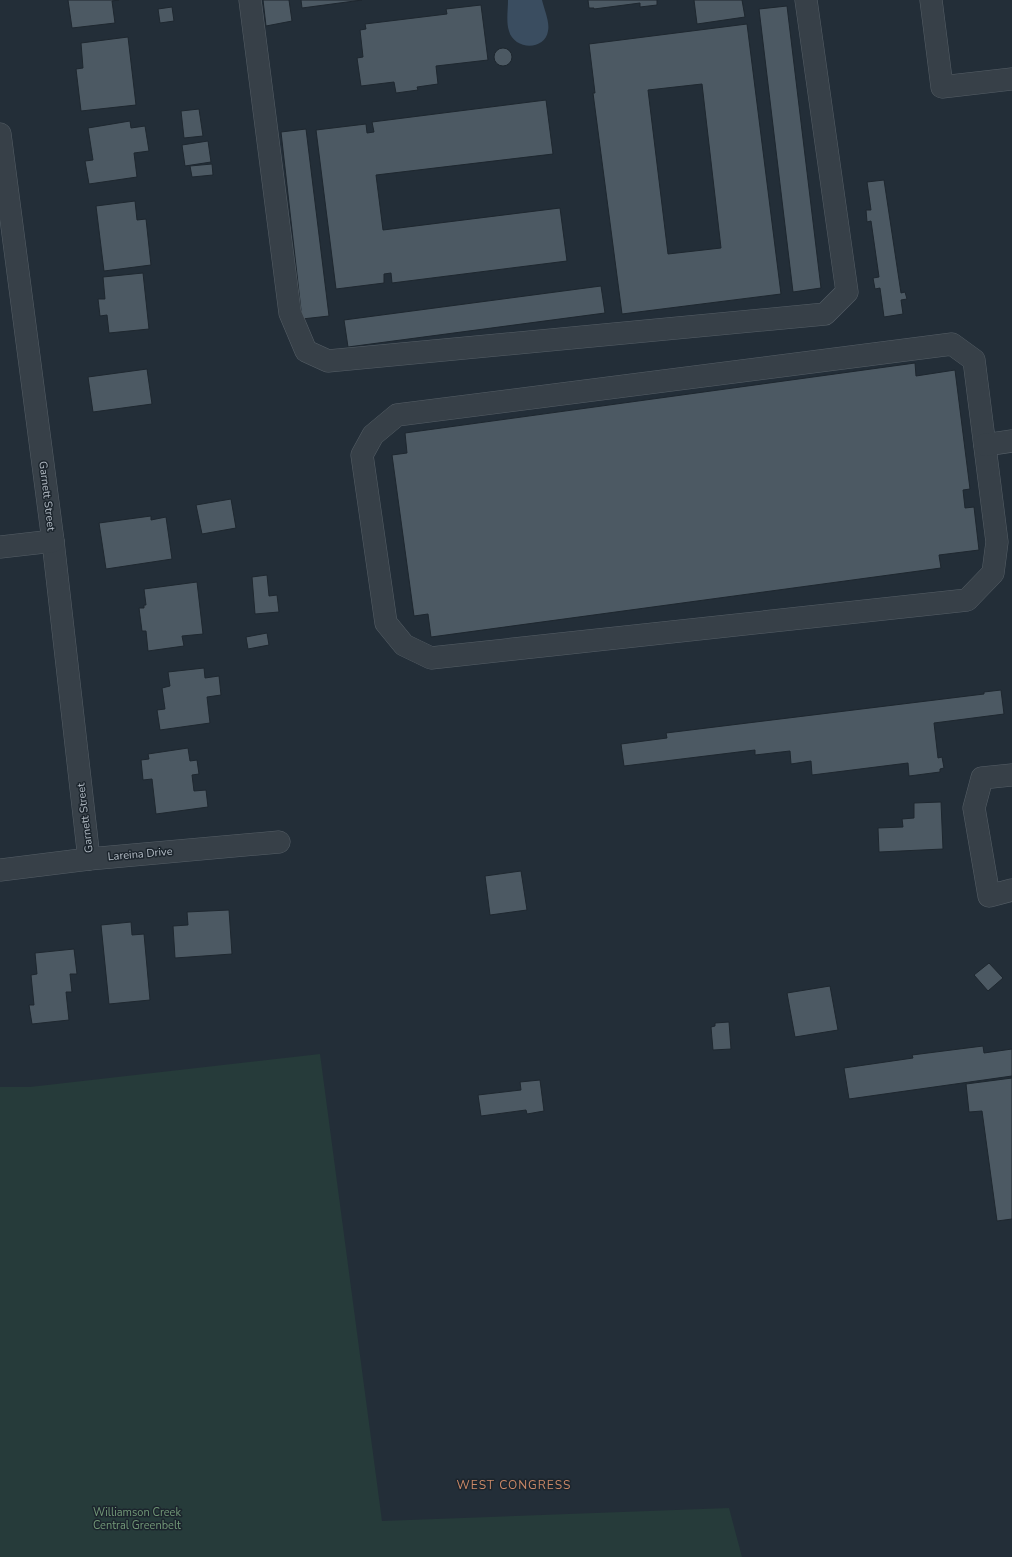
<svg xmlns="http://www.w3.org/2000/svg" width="1012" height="1557" font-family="'Nunito Sans',sans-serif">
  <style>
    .green { fill: #263b3a }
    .water { fill: #3a4d60 }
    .building { fill: #4c5963; stroke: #1e272f; fill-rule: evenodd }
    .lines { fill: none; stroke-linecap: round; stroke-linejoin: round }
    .minor-casing { stroke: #555e66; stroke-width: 23 }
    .minor { stroke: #374048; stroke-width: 22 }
    .labels { text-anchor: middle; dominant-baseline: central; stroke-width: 3; stroke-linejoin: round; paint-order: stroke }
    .street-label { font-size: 11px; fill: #b2bbc4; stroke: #1c252d }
    .park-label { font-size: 11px; fill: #729877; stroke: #1c252d }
    .neighbourhood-label { font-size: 12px; letter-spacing: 1px; fill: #ca8867; stroke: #1c252d }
  </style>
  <rect width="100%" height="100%" fill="#232e38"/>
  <path class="green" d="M320,1054L382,1521L729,1508L742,1557H0V1087H30Z"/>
  <path class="water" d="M508,0H542C544,9 550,22 548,31C545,51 514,50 509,31C506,22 508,10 508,0Z"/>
  <g class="building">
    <path d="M68,0H119L112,1L115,23L72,28Z"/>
    <path d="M263,0H289L292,21L266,26Z"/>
    <path d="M301,0H362L302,8Z"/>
    <path d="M588,0H657V5L640,7V3L594,9V8H589Z"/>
    <path d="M694,0H742L745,17L697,24Z"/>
    <path d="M481,5L488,60L436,66L438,84L417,87L418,90L396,93L394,82L361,86L357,58L363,57L360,30L366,29L365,24L447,14L446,9Z"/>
    <path d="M787,6L821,288L793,292L759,9Z"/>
    <path d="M172,7L174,21L160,23L158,9Z"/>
    <path d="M747,24L781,294L622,314L593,93H595L589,44ZM702,84L721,248L668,254L648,90Z"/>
    <path d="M128,37L136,105L81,111L76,69L83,68L81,43Z"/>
    <circle cx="503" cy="57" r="9"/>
    <path d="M546,100L553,154L376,175L383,230L560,208L567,261L392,283L391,273L384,274V283L336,289L316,130L366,124L367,133L374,132L372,122Z"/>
    <path d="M199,109L203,136L184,138L181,111Z"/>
    <path d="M130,121L131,128L145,126L149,151L134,153L137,177L89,184L85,161L93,160L88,128Z"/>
    <path d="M306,129L329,316L302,319L281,132Z"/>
    <path d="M208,141L211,162L185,166L182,145Z"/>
    <path d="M212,164L213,175L192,177L190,166Z"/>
    <path d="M884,180L901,293L905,292L907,299L901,300L903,314L884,317L880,288L875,289L873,278L879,277L871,221L867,222L866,210H871L867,182Z"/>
    <path d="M135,201L137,220L146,219L151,265L104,271L96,206Z"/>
    <path d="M143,273L149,329L109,333L107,315L100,316L98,299H105L103,277Z"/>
    <path d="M601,286L605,313L348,347L344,320Z"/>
    <path d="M915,363L916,376L955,370L970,489L963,490L965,508L974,507L979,550L939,555L941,568L431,637L428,614L414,616L392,455L407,453L405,433Z"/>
    <path d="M147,369L152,404L93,412L88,377Z"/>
    <path d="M231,499L236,528L202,534L196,505Z"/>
    <path d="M151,516V520L166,517L172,559L106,569L99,523Z"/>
    <path d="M267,575L269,596L277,595L279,612L255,614L252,577Z"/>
    <path d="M197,582L203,634L182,636L184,646L148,651L146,631H142L139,608H144V605H146L144,589Z"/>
    <path d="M267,633L269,645L248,649L246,637Z"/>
    <path d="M204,668L205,678L219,676L221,695L207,697L210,723L160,730L157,710L165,709L162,688L170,686L168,672Z"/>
    <path d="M1001,690L1004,714L934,723L938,758L942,757L944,768L940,769V772L909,776L908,763L812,775L811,761L791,764L790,751L755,755V750L624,766L621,744L667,738L666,733L984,694V692Z"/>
    <path d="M188,748L190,761L197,760L199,774L192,775L194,791L206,790L208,807L156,814L152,779L143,780L141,760L149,759L148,754Z"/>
    <path d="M941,802L943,849L879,852L878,828L903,827L902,819L914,818V803Z"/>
    <path d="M521,871L527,910L490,915L485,876Z"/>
    <path d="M229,910L232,954L175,958L173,926L188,925L187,912Z"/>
    <path d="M131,922L132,935L144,934L150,1000L109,1004L101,925Z"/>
    <path d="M74,949L77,974H70L72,992H66L69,1020L32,1024L29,1005H34L31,975L37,974L35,953Z"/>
    <path d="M989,963L1003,978L988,991L974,975Z"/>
    <path d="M830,986L838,1030L795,1037L787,993Z"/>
    <path d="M729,1022L731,1049L713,1050L711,1027L715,1026V1023Z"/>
    <path d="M983,1046L984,1053L1012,1049V1076L849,1099L844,1068L913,1058L912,1055Z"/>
    <path d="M1012,1078V1219L997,1221L982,1111L969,1112L966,1084Z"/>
    <path d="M540,1080L544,1111L527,1114L526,1110L481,1116L478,1095L521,1090L520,1082Z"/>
  </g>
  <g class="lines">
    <defs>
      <g id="minor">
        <path d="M250,0L290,313L306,351L328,361L825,314L847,292L806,0"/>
        <path d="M931,0L942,87L1012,79"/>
        <path d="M0,134L53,541L89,859"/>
        <path d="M952,344L974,360L997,542L993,573L967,600L431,658L404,645L386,623L362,455L373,435L397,415Z"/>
        <path d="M985,445L1012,441"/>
        <path d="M0,547L53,541"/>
        <path d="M1012,775L982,778L974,808L989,896L1012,890"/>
        <path d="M0,870L89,859L279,842"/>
      </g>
    </defs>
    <use href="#minor" class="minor-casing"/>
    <use href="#minor" class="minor"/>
  </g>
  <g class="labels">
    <g class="street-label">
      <text transform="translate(47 496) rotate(83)">Garnett Street</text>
      <text transform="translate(85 818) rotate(-97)">Garnett Street</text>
      <text transform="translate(140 854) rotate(-5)">Lareina Drive</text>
    </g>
    <g class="park-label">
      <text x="137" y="1512">Williamson Creek<tspan x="137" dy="13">Central Greenbelt</tspan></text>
    </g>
    <g class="neighbourhood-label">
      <text x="514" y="1485">WEST CONGRESS</text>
    </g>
  </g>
</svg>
